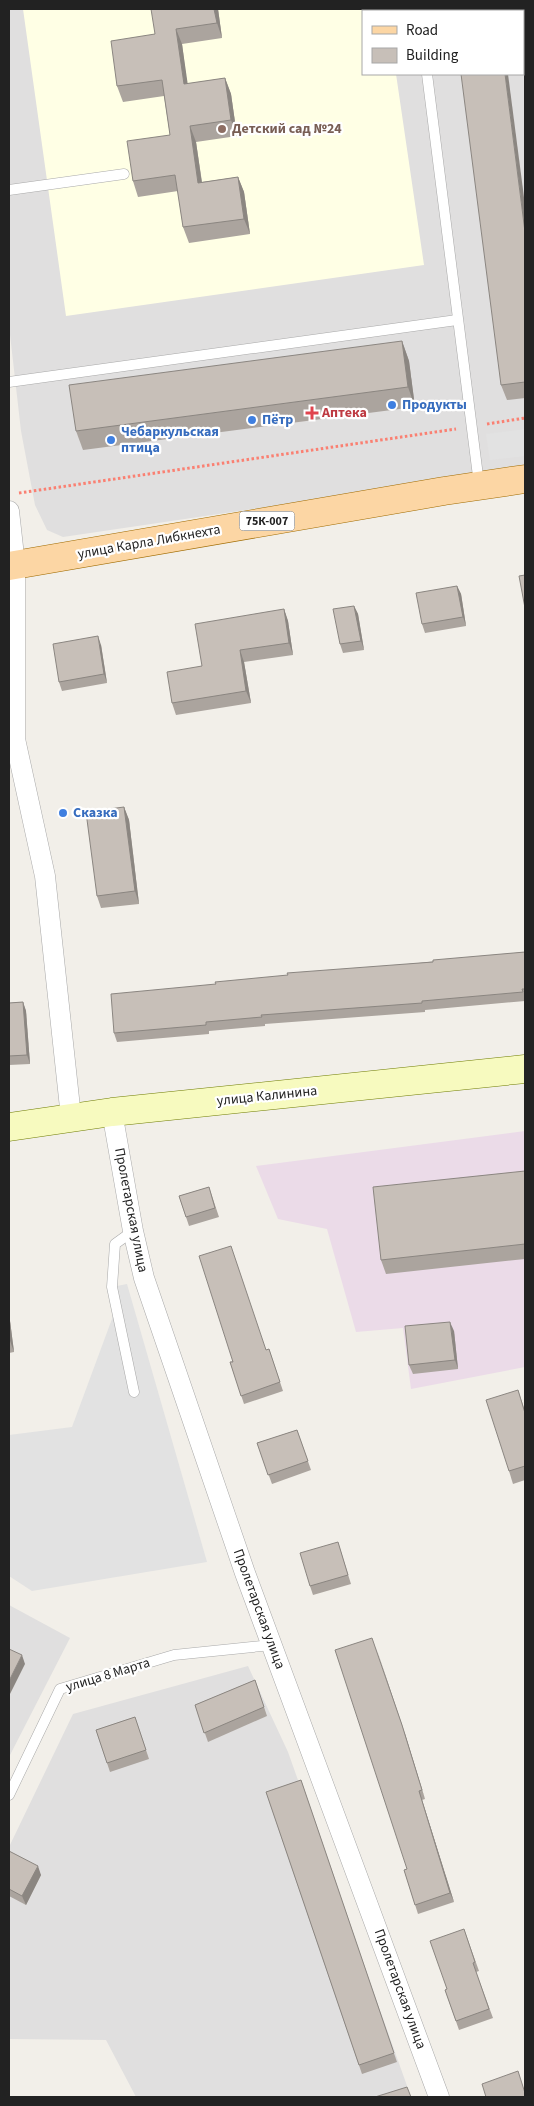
<svg xmlns="http://www.w3.org/2000/svg" width="534" height="2106" font-family="'Source Sans 3',sans-serif">
  <style>
    .residential { fill: #e0dfdf; fill-rule: evenodd }
    .industrial { fill: #ebdbe8 }
    .education { fill: #ffffe5 }
    .parking { fill: #e2e2e2 }
    .lines { fill: none; stroke-linecap: round; stroke-linejoin: round }
    .lane-casing { stroke: #a9a9a9; stroke-width: 11 }
    .street-casing { stroke: #a9a9a9; stroke-width: 21 }
    .secondary-casing { stroke: #707d05; stroke-width: 29 }
    .primary-casing { stroke: #a06b00; stroke-width: 29 }
    .path { stroke: #fa8072; stroke-width: 3; stroke-dasharray: 2.5 2.5; stroke-linecap: butt }
    .lane { stroke: #fff; stroke-width: 10 }
    .street { stroke: #fff; stroke-width: 20 }
    .secondary { stroke: #f7fabf; stroke-width: 28 }
    .primary { stroke: #fcd6a4; stroke-width: 28 }
    .wall { fill: #aba49e }
    .shaded-wall { fill: #8b8681 }
    .building { fill: #c7bfb8; stroke: #8b8681 }
    .education-dot { fill: #8d6e63; stroke: #fff; stroke-width: 2 }
    .shop-dot { fill: #3f7fe0; stroke: #fff; stroke-width: 2 }
    .health-dot { fill: #e0444e; stroke: #fff; stroke-width: 2 }
    .labels { text-anchor: middle; dominant-baseline: central; stroke-width: 4.5; stroke-linejoin: round; paint-order: stroke }
    .shield { fill: #fff; stroke: #646464; stroke-width: 1 }
    .shield-label { font-size: 12px; font-weight: bold; fill: #222 }
    .education-label { font-size: 14px; font-weight: bold; fill: #785e54; stroke: #fff; text-anchor: start }
    .shop-label { font-size: 14px; font-weight: bold; fill: #366cbe; stroke: #fff; text-anchor: start }
    .health-label { font-size: 14px; font-weight: bold; fill: #be3a42; stroke: #fff; text-anchor: start }
    .street-label { font-size: 14px; fill: #222; stroke: #fff }
  </style>
  <rect width="100%" height="100%" fill="#f2efe9"/>
  <g class="residential">
    <path d="M9,9H525V469L63,537L47,530L35,505L21,431L9,326ZM363,11H523V74H363Z"/>
    <path d="M9,1605L70,1638L9,1757Z"/>
    <path d="M248,1666L288,1752L411,2097H136L106,2040L9,2039V1847L73,1714Z"/>
  </g>
  <path class="industrial" d="M525,1131V1367L411,1389L403,1328L356,1332L327,1229L278,1219L256,1166Z"/>
  <path class="education" d="M23,9H387V11H363V74H396L424,265L66,316Z"/>
  <g class="parking">
    <path d="M525,429V456L490,460L486,434Z"/>
    <path d="M127,1284L207,1562L32,1591L9,1576V1435L72,1427L116,1308L112,1287Z"/>
  </g>
  <g class="lines">
    <defs>
      <g id="lane">
        <path d="M420,9V11"/>
        <path d="M427,74L479,484"/>
        <path d="M9,190L124,174"/>
        <path d="M9,382L457,320"/>
        <path d="M133,1231L115,1244L112,1287L134,1392"/>
        <path d="M9,1795L60,1689L174,1655L272,1645"/>
      </g>
      <g id="street">
        <path d="M9,511L15,565V739L45,876L71,1117"/>
        <path d="M112,1112L133,1231L144,1278L245,1573L439,2097"/>
      </g>
      <path id="secondary" d="M9,1127L112,1112L525,1069"/>
      <path id="primary" d="M9,566L444,491L525,479"/>
    </defs>
    <use href="#lane" class="lane-casing"/>
    <use href="#street" class="street-casing"/>
    <use href="#secondary" class="secondary-casing"/>
    <use href="#primary" class="primary-casing"/>
    <g class="path">
      <path d="M487,424L525,418"/>
      <path d="M19,493L456,429"/>
    </g>
    <use href="#lane" class="lane"/>
    <use href="#street" class="street"/>
    <use href="#secondary" class="secondary"/>
    <use href="#primary" class="primary"/>
  </g>
  <g class="wall">
    <path d="M218,9L222,38L182,44L187,84L225,78L231,94L237,136L196,142L202,182L238,177L244,192L250,234L189,243L183,227L178,191L138,197L133,181L170,135L164,96L123,102L117,86L155,34Z"/>
    <path d="M525,205V398L507,400L501,385Z"/>
    <path d="M402,341L409,361L415,407L83,450L76,431Z"/>
    <path d="M457,586L461,594L466,626L425,633L422,624Z"/>
    <path d="M354,606L358,614L364,650L343,653L340,644Z"/>
    <path d="M284,609L288,621L293,655L244,662L251,703L176,715L172,703L202,666Z"/>
    <path d="M101,645L107,683L62,691L59,682Z"/>
    <path d="M124,807L129,820L139,904L101,908L97,896Z"/>
    <path d="M525,952V1001L425,1010V1012L265,1024V1026L209,1031V1034L117,1042L114,1033L216,984Z"/>
    <path d="M23,1002L26,1011L30,1064L9,1065V1003Z"/>
    <path d="M525,1171V1259L386,1274L381,1260Z"/>
    <path d="M209,1187L219,1217L189,1226L179,1196Z"/>
    <path d="M9,1313L14,1352L9,1353Z"/>
    <path d="M454,1331L458,1369L413,1374L409,1365Z"/>
    <path d="M269,1349L283,1391L244,1404L230,1362Z"/>
    <path d="M518,1390L525,1411V1480L513,1484L509,1471Z"/>
    <path d="M297,1430L311,1470L272,1484L257,1443Z"/>
    <path d="M338,1542L351,1584L313,1595L310,1586Z"/>
    <path d="M255,1680L267,1716L208,1742L195,1705Z"/>
    <path d="M135,1717L149,1759L110,1772L96,1730Z"/>
    <path d="M405,1734L425,1799L422,1800L454,1902L418,1914L404,1870L407,1869Z"/>
    <path d="M301,1780L397,2062L362,2074L266,1792Z"/>
    <path d="M9,1851L41,1875L26,1905L9,1896Z"/>
    <path d="M464,1929L479,1971L476,1972L493,2018L459,2030L445,1990L447,1989Z"/>
  </g>
  <g class="shaded-wall">
    <path d="M214,9H218L222,38L217,23Z"/>
    <path d="M496,9H500V11H497Z"/>
    <path d="M176,29L182,44L190,100L184,84Z"/>
    <path d="M505,74H508L525,205V232Z"/>
    <path d="M225,78L231,94L237,136L231,120Z"/>
    <path d="M190,126L196,142L204,198L198,183Z"/>
    <path d="M238,177L244,192L250,234L244,219Z"/>
    <path d="M402,341L409,361L415,407L408,387Z"/>
    <path d="M457,586L461,594L466,626L463,617Z"/>
    <path d="M354,606L358,614L364,650L361,641Z"/>
    <path d="M284,609L288,621L293,655L289,643Z"/>
    <path d="M98,636L101,645L107,683L104,674Z"/>
    <path d="M240,650L244,662L251,703L246,691Z"/>
    <path d="M124,807L129,820L139,904L135,891Z"/>
    <path d="M23,1002L26,1011L30,1064L27,1055Z"/>
    <path d="M9,1313L14,1352L9,1338Z"/>
    <path d="M450,1322L454,1331L458,1369L455,1360Z"/>
    <path d="M376,1647L405,1734L425,1799L422,1790Z"/>
    <path d="M22,1655L25,1664L9,1696V1681Z"/>
    <path d="M419,1791L422,1800L454,1902L450,1893Z"/>
    <path d="M38,1866L41,1875L26,1905L22,1896Z"/>
  </g>
  <g class="building">
    <path d="M151,9H214L217,23L176,29L184,84L225,78L231,120L190,126L198,183L238,177L244,219L183,227L175,175L133,181L127,141L170,135L162,80L117,86L111,41L155,34Z"/>
    <path d="M452,9H496L497,11H452Z"/>
    <path d="M461,74H505L525,232V382L501,385Z"/>
    <path d="M402,341L408,387L76,431L69,385Z"/>
    <path d="M525,575V608L519,576Z"/>
    <path d="M457,586L463,617L422,624L416,593Z"/>
    <path d="M354,606L361,641L340,644L333,609Z"/>
    <path d="M284,609L289,643L240,650L246,691L172,703L167,672L202,666L195,624Z"/>
    <path d="M98,636L104,674L59,682L53,644Z"/>
    <path d="M124,807L135,891L97,896L86,812Z"/>
    <path d="M525,952V989H522L523,992L422,1001V1003L261,1015L262,1017L206,1022V1025L114,1033L111,994L216,984L215,982L288,975L287,973L433,962V960Z"/>
    <path d="M23,1002L27,1055L9,1056V1003Z"/>
    <path d="M525,1171V1244L381,1260L373,1187Z"/>
    <path d="M209,1187L215,1208L186,1217L179,1196Z"/>
    <path d="M231,1246L266,1350L269,1349L280,1382L241,1396L230,1362H233L199,1256Z"/>
    <path d="M450,1322L455,1360L409,1365L405,1326Z"/>
    <path d="M518,1390L525,1413V1466L509,1471L486,1400Z"/>
    <path d="M297,1430L308,1461L268,1475L257,1443Z"/>
    <path d="M338,1542L348,1575L310,1586L300,1553Z"/>
    <path d="M372,1638L402,1725L422,1790L419,1791L450,1893L415,1905L404,1870L407,1869L335,1650Z"/>
    <path d="M9,1649L22,1655L9,1681Z"/>
    <path d="M255,1680L264,1707L204,1733L195,1705Z"/>
    <path d="M135,1717L146,1750L107,1763L96,1730Z"/>
    <path d="M301,1780L394,2053L359,2065L266,1792Z"/>
    <path d="M9,1851L38,1866L22,1896L9,1889Z"/>
    <path d="M464,1929L475,1962L473,1963L489,2009L456,2021L445,1990L447,1989L430,1941Z"/>
    <path d="M518,2071L525,2093V2097H486L482,2084Z"/>
    <path d="M407,2087L411,2097H375Z"/>
  </g>
  <circle class="education-dot" cx="222" cy="129" r="5"/>
  <g class="shop-dot">
    <circle cx="392" cy="405" r="5"/>
    <circle cx="252" cy="420" r="5"/>
    <circle cx="111" cy="440" r="5"/>
    <circle cx="63" cy="813" r="5"/>
  </g>
  <path class="health-dot" d="M309.5 405.5h5v5h5v5h-5v5h-5v-5h-5v-5h5z"/>
  <g class="labels">
    <rect class="shield" x="239.5" y="511.5" width="55" height="19" rx="4"/>
    <g class="shield-label">
      <text x="267" y="521">75К-007</text>
    </g>
    <g class="education-label">
      <text x="232" y="129">Детский сад №24</text>
    </g>
    <g class="shop-label">
      <text x="402" y="405">Продукты</text>
      <text x="262" y="420">Пётр</text>
      <text x="121" y="432">Чебаркульская<tspan x="121" dy="16">птица</tspan></text>
      <text x="73" y="813">Сказка</text>
    </g>
    <g class="health-label">
      <text x="322" y="413">Аптека</text>
    </g>
    <g class="street-label">
      <text transform="translate(149 542) rotate(-10)">улица Карла Либкнехта</text>
      <text transform="translate(267 1096) rotate(-6)">улица Калинина</text>
      <text transform="translate(131 1210) rotate(79)">Пролетарская улица</text>
      <text transform="translate(259 1609) rotate(70)">Пролетарская улица</text>
      <text transform="translate(108 1675) rotate(-17)">улица 8 Марта</text>
      <text transform="translate(400 1989) rotate(70)">Пролетарская улица</text>
    </g>
  </g>
  <rect width="534" height="2106" fill="none" stroke="#222222" stroke-width="20"/>
  <rect x="362" y="10" width="162" height="65" fill="#ffffff" stroke="#a7a7a7"/>
  <rect x="372" y="26" width="25" height="8" fill="#fcd6a4" stroke="#a7a7a7"/>
  <text x="406" y="35" font-size="15" fill="#222222">Road</text>
  <rect x="372" y="48" width="25" height="15" fill="#c7bfb8" stroke="#a7a7a7"/>
  <text x="406" y="60" font-size="15" fill="#222222">Building</text>
</svg>
